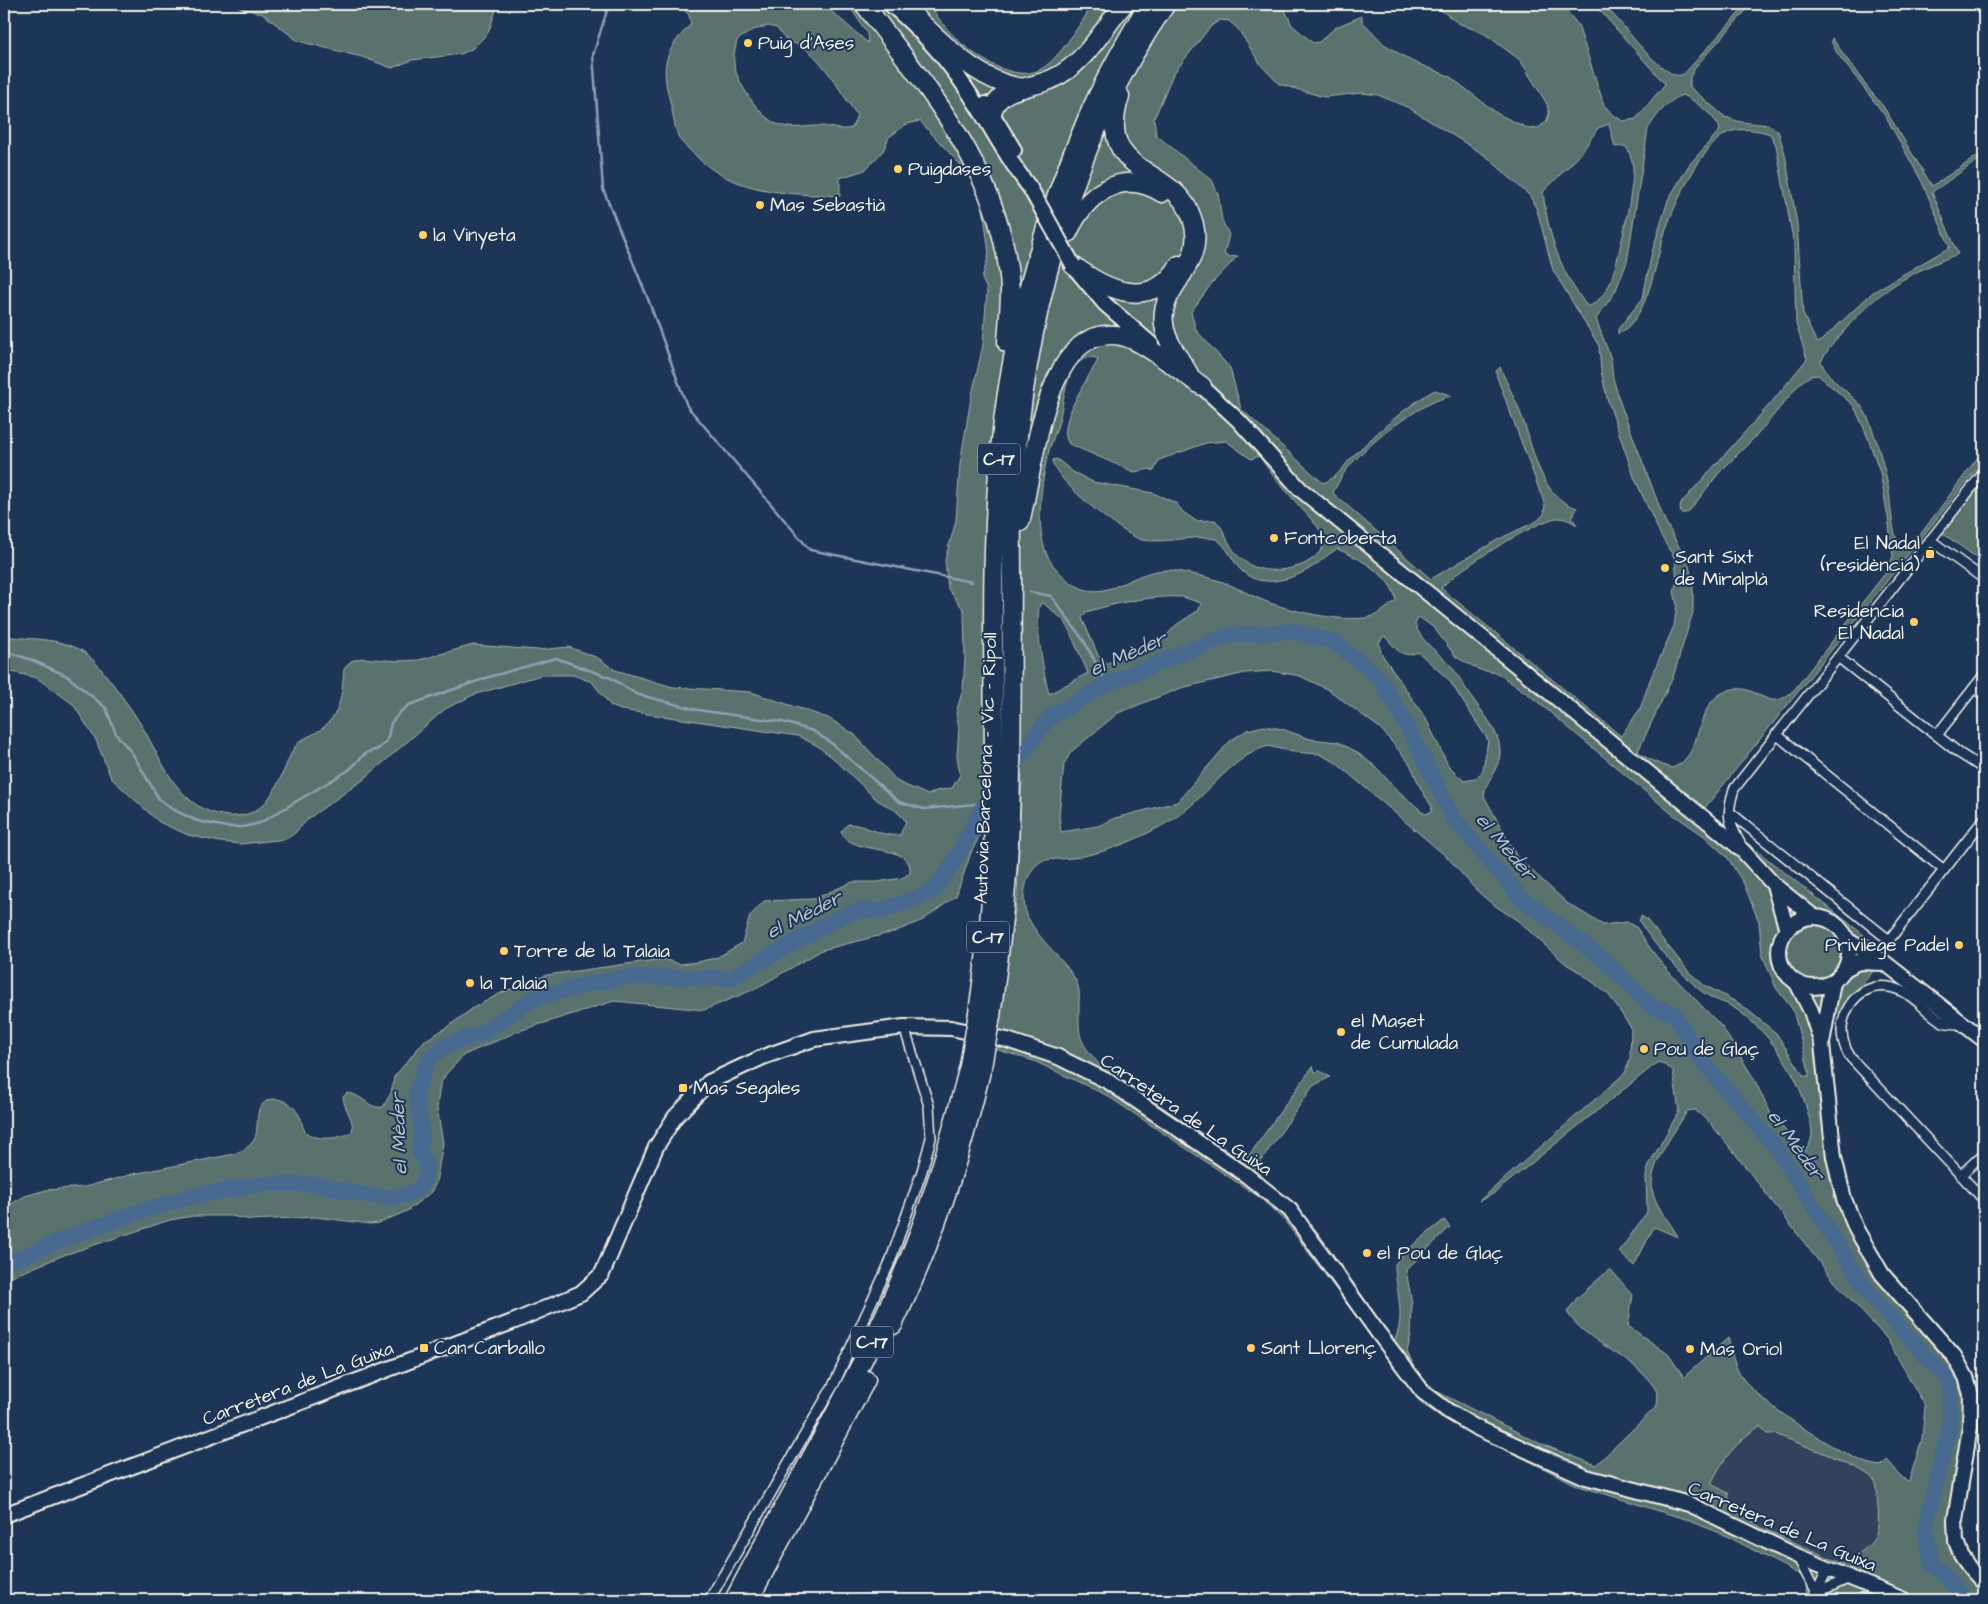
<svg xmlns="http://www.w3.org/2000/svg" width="1988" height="1604" font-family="'Architects Daughter',sans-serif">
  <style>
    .built { fill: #30425c }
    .green { fill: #5a726d; stroke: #a7b2aa; fill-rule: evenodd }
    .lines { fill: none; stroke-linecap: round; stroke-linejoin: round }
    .stream { stroke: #8ea0b3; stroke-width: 2.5 }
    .river { stroke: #4a6a90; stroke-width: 16 }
    .street-casing { stroke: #f4f1e8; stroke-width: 12 }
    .secondary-casing { stroke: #f4f1e8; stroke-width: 18 }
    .highway-casing { stroke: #f4f1e8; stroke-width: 21 }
    .street { stroke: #1d3557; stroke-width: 9 }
    .secondary { stroke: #1d3557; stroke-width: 14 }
    .highway { stroke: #1d3557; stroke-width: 18 }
    .secondary-bridge-casing { stroke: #f4f1e8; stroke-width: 18; stroke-linecap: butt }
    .highway-bridge-casing { stroke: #f4f1e8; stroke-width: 21; stroke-linecap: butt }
    .secondary-bridge { stroke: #1d3557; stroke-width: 14 }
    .highway-bridge { stroke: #1d3557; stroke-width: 18 }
    .poi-dot { fill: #ffd166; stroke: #1d3557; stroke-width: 2 }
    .labels { text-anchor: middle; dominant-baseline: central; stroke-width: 4; stroke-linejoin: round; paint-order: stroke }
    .shield { fill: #1d3557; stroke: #b4b9bc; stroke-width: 1 }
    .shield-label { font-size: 18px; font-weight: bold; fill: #f4f1e8 }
    .poi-label { font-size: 19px; fill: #f4f1e8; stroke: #1d3557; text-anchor: start }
    .street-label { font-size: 19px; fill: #f4f1e8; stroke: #1d3557 }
    .water-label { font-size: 20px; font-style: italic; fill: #b8c2c9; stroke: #1d3557 }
  </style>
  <rect width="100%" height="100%" fill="#1d3557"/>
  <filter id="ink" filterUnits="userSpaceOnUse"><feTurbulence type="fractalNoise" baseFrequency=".02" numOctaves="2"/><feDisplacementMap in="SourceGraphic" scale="10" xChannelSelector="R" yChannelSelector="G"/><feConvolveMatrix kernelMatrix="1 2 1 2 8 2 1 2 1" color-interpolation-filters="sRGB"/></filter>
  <g filter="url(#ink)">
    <path class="built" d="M1760,1426L1768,1434H1775L1845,1462L1869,1474L1875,1481L1879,1519L1878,1531L1872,1543L1843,1564L1761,1528L1731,1508L1727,1493L1711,1484L1717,1471L1740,1442Z"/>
    <g class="green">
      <path d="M234,4H498L488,33L472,49L461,54L412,60L392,68L362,57L298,41L263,14L241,8Z"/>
      <path d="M678,4H823L868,43L867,33L848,4H931C941,34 1007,89 1041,69C1061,58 1080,22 1094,4H1282L1292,25L1313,43L1319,42L1336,27L1362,16V21L1384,44L1411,61L1449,76L1498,114L1529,129L1538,128L1546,122L1549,114L1547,104L1520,60L1485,34L1458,23L1433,4H1561L1578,25L1604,105L1612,114L1623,121L1636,119L1665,84L1594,4H1603C1625,25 1643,55 1669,72C1674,76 1679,76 1684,74L1747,4H1752L1696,66L1690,77V87L1725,117L1741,122L1769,125L1778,131L1785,154L1797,224L1803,314L1817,343L1822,340L1873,292L1950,247L1922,182L1886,117L1837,53L1832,43V38L1867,87L1883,106L1932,186L1984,152V156L1932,192L1958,254C1909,273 1878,290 1844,331C1836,340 1826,351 1821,362C1829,381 1850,392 1862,407C1871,419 1882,459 1886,476C1892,496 1889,535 1903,549H1908L1914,543L1984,449V460L1704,809L1888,954L1830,1022L1831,1084L1846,1188L1881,1262L1975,1376V1443L1961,1532L1971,1560L1984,1574V1600H1866L1835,1593L1825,1600H1805L1807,1593L1802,1576L1725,1535L1685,1519L1579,1486L1443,1418L1422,1404L1284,1220L1259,1197L1106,1095L1034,1061L995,1049L1017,897L1022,775L982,831L971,853L956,896L923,920L894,932L822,950L755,989L704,1010L614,1001L519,1031L464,1055L446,1074L440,1085L437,1108L443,1143L436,1183L431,1192L407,1211L379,1223L370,1224L316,1217L251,1220L231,1216H193L170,1220L64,1255L4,1280V1208L25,1196L46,1190L85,1187L133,1174L234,1154C263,1142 254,1134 259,1109C269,1091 291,1100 299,1115C303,1121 301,1128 307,1133C317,1141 341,1139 352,1132C355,1119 344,1110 343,1097L347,1093C361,1093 369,1110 383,1107L391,1093L394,1077L424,1041L446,1028L473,1008L503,992L547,975L663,959L680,964L698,962L718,957L742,943L750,916L764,901L814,899L852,882H877L902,878L910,873C914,841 851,857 841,832L848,824C866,824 882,838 900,835L906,821L895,810L877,800L832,757L816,745L798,736L621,710L611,706L592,682L573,675H541L473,695L445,709L363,780L309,818L295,833L286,839L241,844L220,842L188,835L159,822L111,778L96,740L73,704L37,678L4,670V636C30,640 66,637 88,655C101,666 134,712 143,728C164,764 179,811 228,816C267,819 277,786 290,756C299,735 310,739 324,727C342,711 342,691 344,669L351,661L362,658L398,661L419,660L473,645L538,650L569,647L598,658L615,670L673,687L751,692L828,718L854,734L898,782L928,795L936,791L952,788L960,775L957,756L959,728L956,713L963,689L965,658L964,610L948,589L945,560L956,521L960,464L970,404L983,345L987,290L982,278L989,254L983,207L978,189L967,172L920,121L907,124L889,137L883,151L865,170L840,178V196C789,194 733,194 695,155C690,150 682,144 679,138C674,127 673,113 670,101C660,64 665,51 691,24L689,15ZM1220,20L1229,21L1238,29L1261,65L1279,84L1324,97L1362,93L1378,95L1409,108L1486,156L1530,196L1537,210L1553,270L1599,346L1601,371L1607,398L1634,477L1661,536L1675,559L1677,581L1674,591L1677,605L1674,626L1650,680L1640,709L1621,736L1441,588C1459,568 1527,527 1552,519C1561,516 1569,520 1577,525L1572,518L1577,508C1541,498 1534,451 1523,420C1517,401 1507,385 1500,367L1496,371L1497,377L1545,505L1544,514L1537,521L1499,539L1431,579L1333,493C1336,487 1339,481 1342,476C1358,450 1422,400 1452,396L1435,390C1407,405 1377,433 1354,455C1343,466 1338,478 1323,483L1241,409L1230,368L1196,330L1191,312L1212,283L1238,256L1228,257L1224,254L1229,235L1222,220L1218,194L1212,180L1156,135L1154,119L1173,74L1211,26ZM768,26L777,28C789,47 791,39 807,50C824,62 844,97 857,115L852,128C838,131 835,127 822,126C805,125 796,131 777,124C760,118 735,80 734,63C733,55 736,47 737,40L753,30ZM1683,95C1693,99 1719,119 1720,130L1689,165L1668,200L1652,252L1643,298L1618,329V334C1651,317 1655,258 1667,226C1676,202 1705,138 1732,131C1743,128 1759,130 1770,134L1776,145L1794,245L1796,324L1807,359L1771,403L1682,502L1680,507L1681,513H1686L1690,510L1719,473L1758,434L1801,382L1810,376L1818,375L1854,406L1866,433L1880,472L1888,517L1893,556L1887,571L1794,690C1789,694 1784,699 1777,700C1762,703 1748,679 1722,693C1693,709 1704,757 1672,768C1660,764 1647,760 1638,751L1673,677L1693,612V588L1689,565L1665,521L1621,405L1613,378L1611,359L1596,319L1615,292L1627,262L1648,129C1654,118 1670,98 1683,95ZM1609,124L1615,147L1625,146C1630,152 1632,159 1633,167C1634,189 1618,265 1609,285C1604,295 1598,302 1588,307C1561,274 1548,235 1543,192L1580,155L1598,128ZM1093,357L1098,359L1097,362C1088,378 1055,426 1069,444L1134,472L1150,469L1154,471L1159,460L1206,443L1226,441L1251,459L1259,456L1274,477L1317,526L1326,540C1321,554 1312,561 1299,566C1270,575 1244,571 1229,543C1224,534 1223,527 1215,520L1196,521L1183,512L1176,503L1153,493L1093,482L1073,472L1057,459L1053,460C1050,477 1125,537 1143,540C1165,544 1194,534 1216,539C1228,547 1231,559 1240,569C1258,589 1289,581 1309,569C1319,564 1326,555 1337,549C1358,557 1393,576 1396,601C1388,606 1379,615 1370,617C1345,623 1297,612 1273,604C1254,598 1236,586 1217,580C1204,576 1190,574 1177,571C1128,562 1101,624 1053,565C1032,539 1041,478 1050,447C1054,435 1059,425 1061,412C1065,393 1068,358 1093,357ZM1183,597L1201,603L1199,610L1176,625L1160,643L1121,656L1106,664L1098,655L1082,618L1086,612C1117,603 1151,595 1183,597ZM1043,603L1065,621L1088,673L1049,694C1044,676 1034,620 1040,604ZM1419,617L1434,628L1456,657L1480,670L1497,673L1528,694L1671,813L1703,835L1727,857L1744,884L1759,922L1762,954L1776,988L1793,1010L1809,1071V1076H1804L1776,1033L1740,1004L1704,985L1689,972L1646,919L1641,916L1639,921C1653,943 1669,961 1688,979C1694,985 1701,992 1709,996C1716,1001 1725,1002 1733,1007C1768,1031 1796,1069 1807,1110C1812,1127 1816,1138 1804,1152L1771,1114L1753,1077L1722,1027L1668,971L1650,948L1637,928L1627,922L1603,925L1567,903L1517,857L1484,796C1485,780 1502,767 1500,749C1498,728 1482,713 1471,696C1464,687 1459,676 1452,667C1440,653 1421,643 1415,624ZM1384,636C1396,647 1400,660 1418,652L1449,680L1488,740L1483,771L1475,779L1464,781L1448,765L1426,719L1381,653L1379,643ZM1272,671L1300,676L1329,690L1381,729L1410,764L1421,789L1432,807L1431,812L1425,814L1395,788L1376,767L1355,751L1338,742L1310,739L1282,729L1264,726L1247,730L1230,741L1177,802L1115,818L1098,826L1061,832L1059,815L1064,764L1071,752L1118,713L1181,688L1245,673ZM1268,746L1293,752L1319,754L1335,762L1448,858L1476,890L1491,903L1518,921L1566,964L1581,973L1609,995L1631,1028L1630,1059L1625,1073L1479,1201L1493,1194L1653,1066L1659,1062L1673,1070L1679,1111L1649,1165L1646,1176L1647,1212L1619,1252L1634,1266L1654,1227L1678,1237C1671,1223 1659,1211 1654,1196C1645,1171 1670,1139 1683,1118L1687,1111L1695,1110L1709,1122L1733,1151L1834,1281L1887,1339L1925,1406L1922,1439L1909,1481C1900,1479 1894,1466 1887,1460L1881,1466C1854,1466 1762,1404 1744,1380C1734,1369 1732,1352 1728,1338L1684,1377L1668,1354L1628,1326L1633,1295L1610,1269L1577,1298L1567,1312C1586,1344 1641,1358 1658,1394L1657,1406L1596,1465L1541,1444L1438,1392L1419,1375L1407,1352L1411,1334L1412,1304L1406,1270L1450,1227L1444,1220L1406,1251L1395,1264C1395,1290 1407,1317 1394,1341L1319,1234L1295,1206L1258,1173L1259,1164L1313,1086L1330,1077L1320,1071L1315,1072L1313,1066L1253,1150L1246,1158L1240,1159L1100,1065C1077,1039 1079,1038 1079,1004C1079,999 1080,991 1078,986C1070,962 1035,940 1026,912C1021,897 1026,869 1042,861C1045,859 1071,859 1079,857C1111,851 1141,838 1170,821C1205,801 1228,758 1268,746ZM1760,1426L1768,1434H1775C1793,1442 1867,1467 1875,1481C1878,1488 1877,1500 1878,1508C1881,1543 1869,1546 1843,1564L1762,1528L1731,1508L1728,1493L1711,1484C1720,1463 1739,1438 1760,1426Z"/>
      <path d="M1976,482L1984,488V563L1938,530Z"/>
    </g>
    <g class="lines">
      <g class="stream">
        <path d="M609,4L593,55L603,189L648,299L687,406L810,550L972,582"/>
        <path d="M1030,592L1051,596L1084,641L1107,684"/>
        <path d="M4,651L32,660L67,676L106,708L116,734L132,753L159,799L172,809L197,821L227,827H243L260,823L349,770L366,753L378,749L387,741L391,723L400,712L409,705L489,677L556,658L611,678L636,694L698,710L783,722L813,731L830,742L899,802L924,809L985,803"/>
      </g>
      <path class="river" d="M4,1260L18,1259L56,1242L132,1214L189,1197L264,1184H312L371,1196L395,1198L418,1190L425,1179L426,1163L419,1151L422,1132L416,1094L428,1059L446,1045L481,1034L533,999L580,986L626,977L731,978L838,918L860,910H884L933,891L954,862L985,803L1049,718L1104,685L1226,636L1293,631L1334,642L1378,676L1406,724L1454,819L1521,898L1603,959L1651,1006L1674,1013L1699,1057L1777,1149L1869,1294L1950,1382V1426L1925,1529L1933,1566L1941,1571L1965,1600"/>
      <defs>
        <g id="street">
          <path d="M1930,540L1984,579"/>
          <path d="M1838,657L1959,753L1984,769"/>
          <path d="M1974,688L1984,695"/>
          <path d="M1776,734L1944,870"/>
          <path d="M1937,735L1984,675"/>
          <path d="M1732,814L1889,940L1984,819"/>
          <path d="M1741,845C1728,821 1726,816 1734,789L1984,472"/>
          <path d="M1962,1024C1956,1024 1948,1024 1943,1022C1928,1014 1917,998 1902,991C1875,979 1851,992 1843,1021C1840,1034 1844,1048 1851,1058L1984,1200"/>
          <path d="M1961,1175L1984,1153"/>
          <path d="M1797,1556L1816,1593"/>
          <path d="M1816,1593L1850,1578"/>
          <path d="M709,1600L834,1384L890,1262L922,1171L931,1138L929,1106L904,1027"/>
          <path d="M1813,1600L1828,1568"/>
        </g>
        <g id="secondary">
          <path d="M890,4C917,27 943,55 963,84C987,118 1004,155 1030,188"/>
          <path d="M986,104L1014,150"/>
          <path d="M1078,272L1105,304L1151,344"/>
          <path d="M1195,380L1239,421L1300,489L1722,833L1742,850L1774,885L1814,917"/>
          <path d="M1774,885L1787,930"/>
          <circle cx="1814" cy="952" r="35"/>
          <path d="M1847,940L1885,963L1984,1040"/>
          <path d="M1845,969L1858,962L1883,963"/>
          <path d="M1797,983L1811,1011L1822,1044L1834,1157L1844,1199L1856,1229L1882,1274L1954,1356L1966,1377L1971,1395L1970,1427L1955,1520L1956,1541L1961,1555L1971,1569L1984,1583"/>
          <path d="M1822,1043L1833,982"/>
          <path d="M4,1515L515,1321L581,1293L602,1274L656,1147L675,1117L709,1082L763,1057L814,1039L904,1027L951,1028L1007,1040L1058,1057L1109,1082L1246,1175L1290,1210L1379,1334L1423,1392L1448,1411L1475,1427L1586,1477L1689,1504L1797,1556L1904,1600"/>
        </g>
        <g id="highway">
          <path d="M864,4C928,89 1005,177 1010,290C1010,307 1008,325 1007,343"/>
          <path d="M901,4C936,35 974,82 1023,88"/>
          <path d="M1120,96C1094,178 1173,163 1192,218C1209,267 1158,285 1164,324C1166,342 1180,358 1189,374"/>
          <path d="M992,113C998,86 1031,89 1052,79C1085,64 1102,30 1124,4"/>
          <path d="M1068,233C1085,195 1121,167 1162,193"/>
          <path d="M1073,265C1106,290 1151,312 1179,265"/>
          <path d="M1020,522C1034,474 1043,320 1121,336C1143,340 1182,373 1202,386"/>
          <path d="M978,1013C985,962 992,910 993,858C997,729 988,600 998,472C1007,351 1039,230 1087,119C1104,79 1126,41 1148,4"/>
          <path d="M991,1016C999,959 1006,902 1009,844C1013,756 1011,666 1012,577C1012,549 1011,521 1013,493C1024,327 1069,142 1166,4"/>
          <path d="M893,1325C933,1243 961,1157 982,1067"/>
          <path d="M734,1600C788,1495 851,1394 898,1285C929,1215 950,1140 969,1066"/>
          <path d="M749,1600L866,1380"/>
        </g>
      </defs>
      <use href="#street" class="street-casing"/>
      <use href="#secondary" class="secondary-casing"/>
      <use href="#highway" class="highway-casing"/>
      <use href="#street" class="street"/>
      <use href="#secondary" class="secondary"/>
      <use href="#highway" class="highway"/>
      <defs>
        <path id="secondary-bridge" d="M1030,188L1073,265"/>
        <g id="highway-bridge">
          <path d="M969,1066L978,1013"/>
          <path d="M982,1067L991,1016"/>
        </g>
      </defs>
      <use href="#secondary-bridge" class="secondary-bridge-casing"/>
      <use href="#highway-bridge" class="highway-bridge-casing"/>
      <use href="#secondary-bridge" class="secondary-bridge"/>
      <use href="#highway-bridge" class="highway-bridge"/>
    </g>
  </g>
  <g class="poi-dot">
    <circle cx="748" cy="43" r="5"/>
    <circle cx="898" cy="169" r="5"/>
    <circle cx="760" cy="205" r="5"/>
    <circle cx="423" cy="235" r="5"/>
    <circle cx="1274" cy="538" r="5"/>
    <rect x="1925" y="549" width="10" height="10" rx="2.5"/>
    <circle cx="1665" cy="568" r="5"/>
    <circle cx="1914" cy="622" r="5"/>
    <circle cx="1959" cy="945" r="5"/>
    <circle cx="504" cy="951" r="5"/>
    <circle cx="470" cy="983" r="5"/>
    <circle cx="1341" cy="1032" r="5"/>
    <circle cx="1644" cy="1049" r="5"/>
    <rect x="678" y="1083" width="10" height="10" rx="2.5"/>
    <circle cx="1367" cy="1253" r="5"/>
    <rect x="419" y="1343" width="10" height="10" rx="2.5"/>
    <circle cx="1251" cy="1348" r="5"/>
    <circle cx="1690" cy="1349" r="5"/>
  </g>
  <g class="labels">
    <g class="shield">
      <rect x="978" y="443.5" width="42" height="31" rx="4"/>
      <rect x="967" y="921.5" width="42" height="31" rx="4"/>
      <rect x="851" y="1326.5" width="42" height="31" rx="4"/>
    </g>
    <g class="shield-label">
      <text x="999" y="459">C-17</text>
      <text x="988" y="937">C-17</text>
      <text x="872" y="1342">C-17</text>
    </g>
    <g class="poi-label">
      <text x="758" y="43">Puig d'Ases</text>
      <text x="908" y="169">Puigdases</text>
      <text x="770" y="205">Mas Sebastià</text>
      <text x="433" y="235">la Vinyeta</text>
      <text x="1284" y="538">Fontcoberta</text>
      <text x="1920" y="543" text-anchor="end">El Nadal<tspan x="1920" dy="22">(residència)</tspan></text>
      <text x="1675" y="557">Sant Sixt<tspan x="1675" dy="22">de Miralplà</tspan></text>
      <text x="1904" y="611" text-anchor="end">Residencia<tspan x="1904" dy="22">El Nadal</tspan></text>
      <text x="1949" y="945" text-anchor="end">Privilege Padel</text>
      <text x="514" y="951">Torre de la Talaia</text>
      <text x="480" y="983">la Talaia</text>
      <text x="1351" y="1021">el Maset<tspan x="1351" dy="22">de Cumulada</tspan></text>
      <text x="1654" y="1049">Pou de Glaç</text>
      <text x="693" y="1088">Mas Segales</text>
      <text x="1377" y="1253">el Pou de Glaç</text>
      <text x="434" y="1348">Can Carballo</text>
      <text x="1261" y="1348">Sant Llorenç</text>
      <text x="1700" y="1349">Mas Oriol</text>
    </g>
    <g class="street-label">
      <text transform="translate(986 768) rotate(-88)">Autovia Barcelona - Vic - Ripoll</text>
      <text transform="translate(1186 1115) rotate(34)">Carretera de La Guixa</text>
      <text transform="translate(298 1384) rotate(-21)">Carretera de La Guixa</text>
      <text transform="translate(1782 1527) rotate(23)">Carretera de La Guixa</text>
    </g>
    <g class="water-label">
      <text transform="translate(1128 654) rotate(-24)">el Mèder</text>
      <text transform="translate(1506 847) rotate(50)">el Mèder</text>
      <text transform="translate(804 915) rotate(-27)">el Mèder</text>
      <text transform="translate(399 1134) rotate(-92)">el Mèder</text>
      <text transform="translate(1796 1145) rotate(54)">el Mèder</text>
    </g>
  </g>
  <rect width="1988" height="1604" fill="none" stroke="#1d3557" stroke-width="20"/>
  <rect x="10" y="10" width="1968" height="1584" fill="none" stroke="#f4f1e8" stroke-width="2" filter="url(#ink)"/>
</svg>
